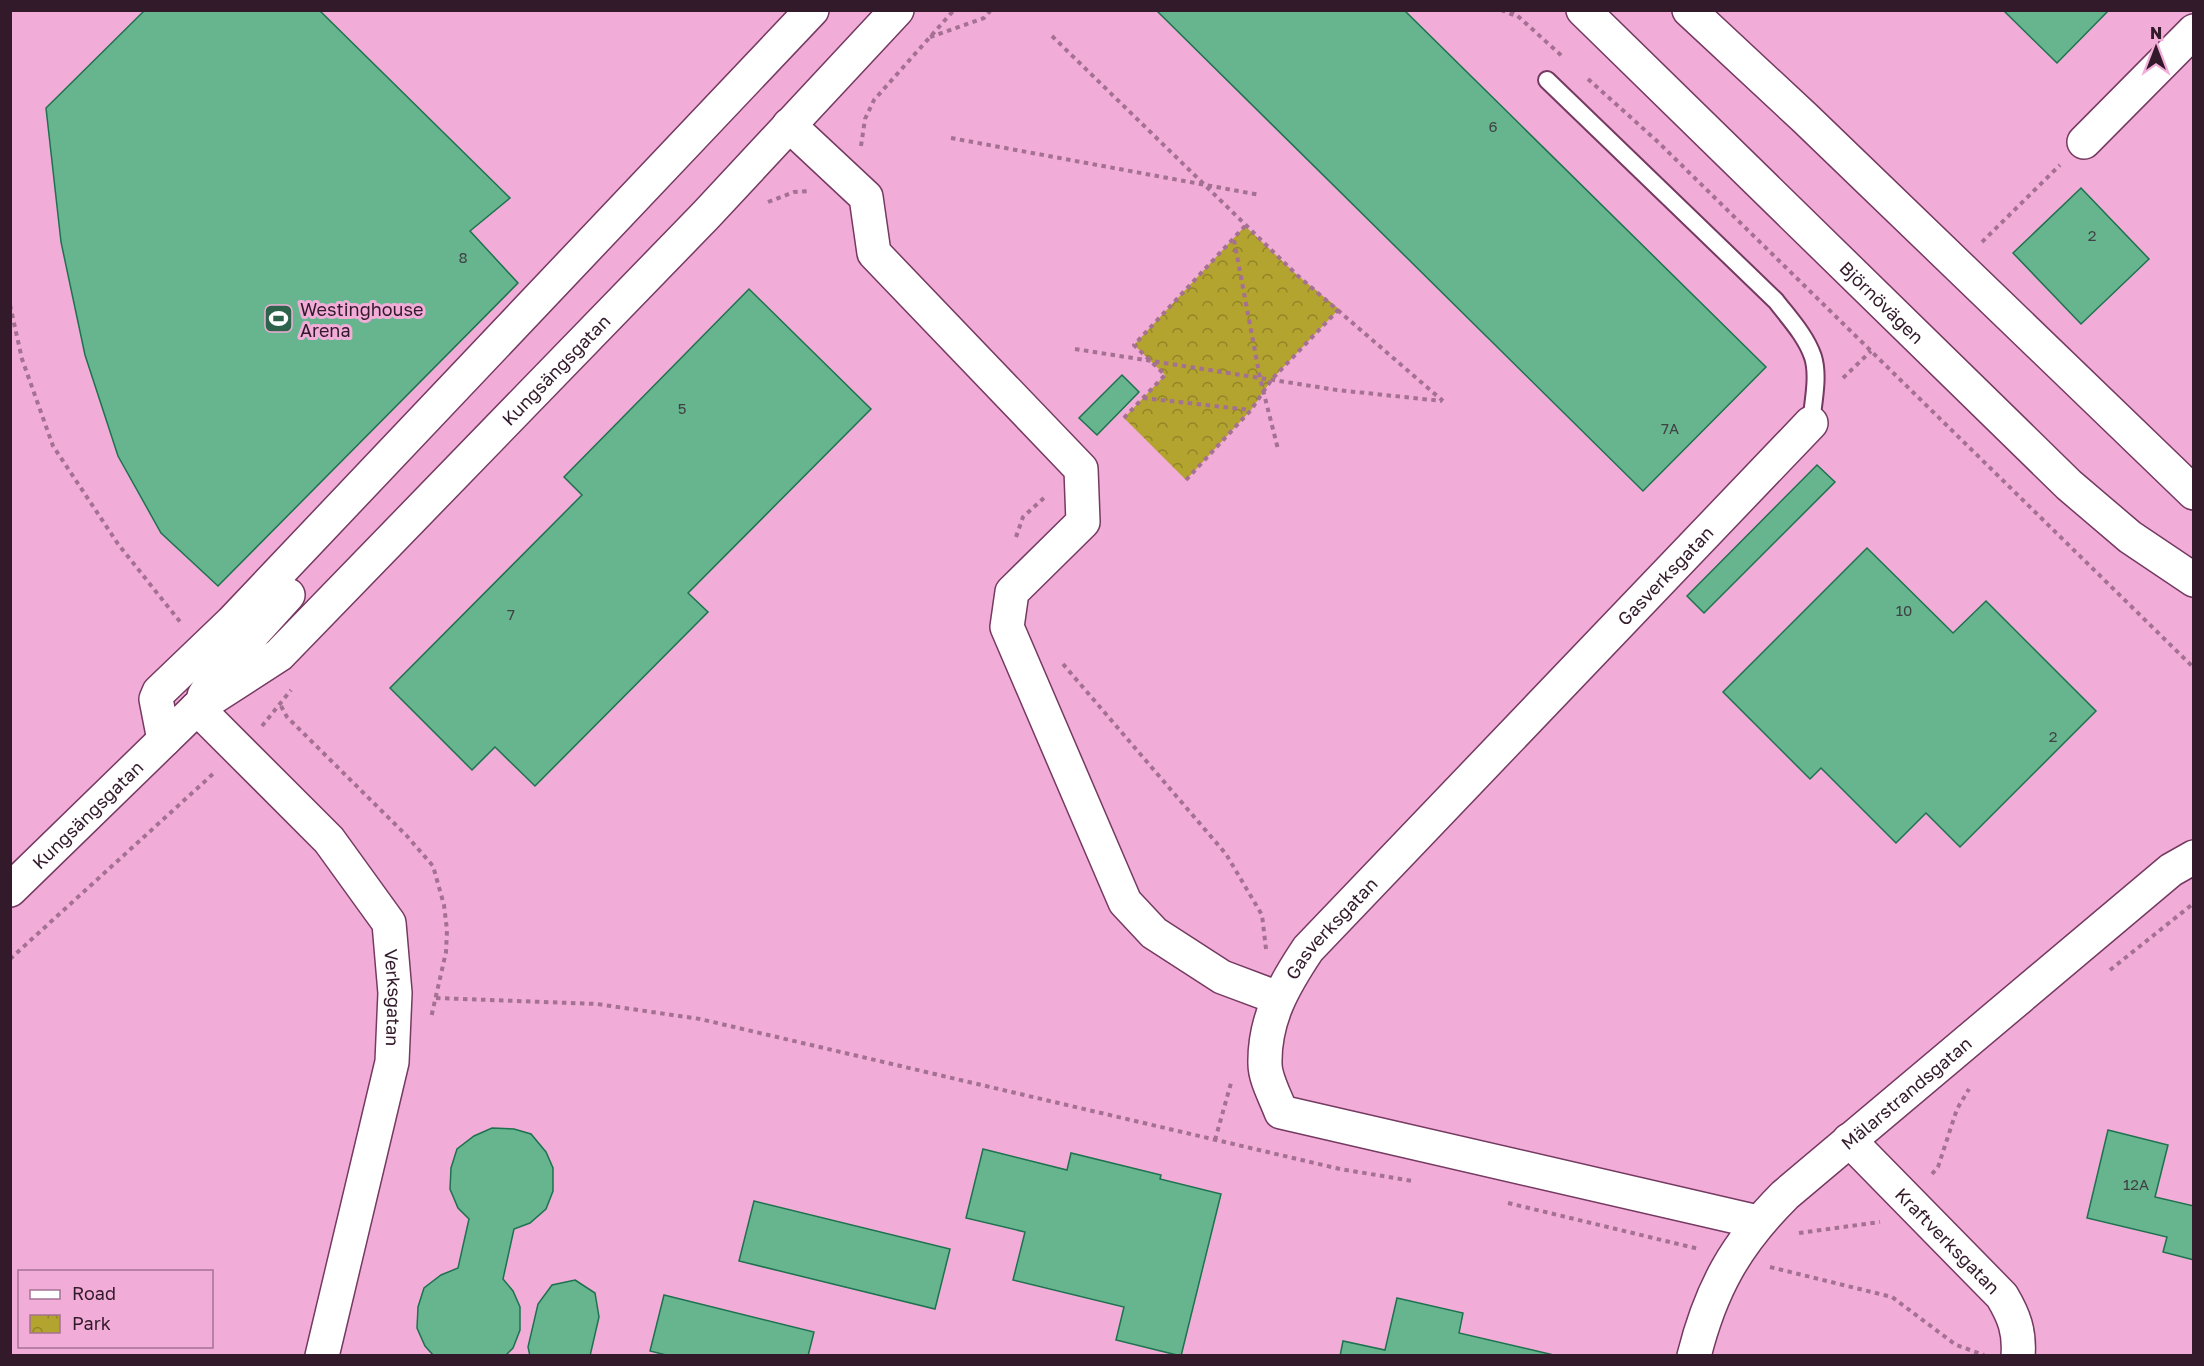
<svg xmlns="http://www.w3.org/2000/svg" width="2204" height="1366" font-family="'Golos Text',sans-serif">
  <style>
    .park { fill: url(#park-crowns) }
    .building { fill: #67b58e; stroke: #1e724f; stroke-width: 1.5 }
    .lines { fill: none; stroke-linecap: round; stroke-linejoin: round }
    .service-casing { stroke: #753a61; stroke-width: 20 }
    .minor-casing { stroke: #753a61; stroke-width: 36 }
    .tertiary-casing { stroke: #753a61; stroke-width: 36 }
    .secondary-casing { stroke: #753a61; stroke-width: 36 }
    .path { stroke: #a47192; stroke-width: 4; stroke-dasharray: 4.5 4.5; stroke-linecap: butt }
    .service { stroke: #fff; stroke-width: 16 }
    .minor { stroke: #fff; stroke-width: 33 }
    .tertiary { stroke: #fff; stroke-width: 33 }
    .secondary { stroke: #fff; stroke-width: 33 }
    .labels { text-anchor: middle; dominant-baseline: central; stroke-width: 6; stroke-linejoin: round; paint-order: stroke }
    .number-label { font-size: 15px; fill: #404144 }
    .street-label { font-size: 18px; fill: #331a2b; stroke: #f1add8 }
    .poi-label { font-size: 18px; fill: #331a2b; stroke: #f1add8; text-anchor: start }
  </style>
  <defs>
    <pattern id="park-crowns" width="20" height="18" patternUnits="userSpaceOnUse" patternTransform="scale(1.5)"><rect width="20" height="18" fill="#b3a32f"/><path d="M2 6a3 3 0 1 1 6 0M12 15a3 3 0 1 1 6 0" fill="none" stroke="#928428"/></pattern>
  </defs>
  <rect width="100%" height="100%" fill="#f1add8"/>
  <path class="park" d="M1245,226L1297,275L1339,309L1272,379L1251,410L1186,480L1124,418L1165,375L1134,345Z"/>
  <g class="building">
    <path d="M145,10H319L510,198L470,231L518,283L218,586L161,533L118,456L85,355L61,242L46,108Z"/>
    <path d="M1156,10H1404L1766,367L1643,491Z"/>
    <path d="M2003,10H2109L2057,63Z"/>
    <path d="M2081,188L2149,259L2081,324L2013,253Z"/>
    <path d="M749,289L871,409L688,593L708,612L535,786L495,747L472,770L390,688L582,495L564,477Z"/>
    <path d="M1122,375L1139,392L1097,435L1079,418Z"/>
    <path d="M1817,465L1835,482L1704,613L1687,596Z"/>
    <path d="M1867,548L1953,633L1986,601L2096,711L1960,847L1926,813L1896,843L1821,768L1810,779L1723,692Z"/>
    <path d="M492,1128L514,1129L531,1134L546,1152L553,1168V1191L546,1209L530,1223L514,1229L503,1279L513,1291L520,1307V1330L513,1348L505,1356H434L425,1346L417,1328L418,1307L424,1288L441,1275L458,1268L469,1219L458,1208L450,1189L451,1168L457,1149L474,1136Z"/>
    <path d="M2108,1130L2168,1145L2155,1197L2194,1206V1260L2163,1252L2167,1237L2087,1218Z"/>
    <path d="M983,1149L1067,1170L1071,1153L1161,1175L1160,1179L1221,1194L1181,1356L1116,1340L1124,1307L1013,1280L1025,1232L966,1218Z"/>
    <path d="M754,1201L950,1249L935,1309L739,1261Z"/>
    <path d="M575,1280L595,1293L599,1317L590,1356H530L528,1347L538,1304L552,1285Z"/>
    <path d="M664,1295L814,1332L808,1356H670L650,1351Z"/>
    <path d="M1397,1298L1463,1313L1459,1333L1558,1356H1340L1343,1341L1385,1350Z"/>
  </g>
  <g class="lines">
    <defs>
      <path id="service" d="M1547,80L1776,301C1789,318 1806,336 1813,357C1819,376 1813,403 1811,423"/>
      <g id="minor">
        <path d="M789,125L866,197L874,253L1081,469L1083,522L1012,592L1007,627L1125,902L1154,933L1222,977L1278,998"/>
        <path id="s1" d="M197,708L329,840L389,923L395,993L392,1062L322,1356"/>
        <path id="s2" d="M1849,1140L2002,1296C2014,1316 2020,1332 2018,1356"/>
        <path id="s3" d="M1758,1222L1281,1112C1276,1098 1265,1079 1265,1064C1264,1019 1284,985 1308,949L1811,423"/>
        <path id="s4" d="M1694,1356C1711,1288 1736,1244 1785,1195L2171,870L2194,857"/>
      </g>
      <path id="tertiary" d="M2084,142L2194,31"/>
      <g id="secondary">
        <path id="s5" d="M1583,10L2069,485L2130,537L2194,580"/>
        <path d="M1689,10L1805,118L2194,493"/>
        <path d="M204,696L220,670L288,595"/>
        <path d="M164,740L156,699L159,692L232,622L812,10"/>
        <path id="s6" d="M10,890L197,708L279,655L706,215L897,10"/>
      </g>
    </defs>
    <use href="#service" class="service-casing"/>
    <use href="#minor" class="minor-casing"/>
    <use href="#tertiary" class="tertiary-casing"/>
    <use href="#secondary" class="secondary-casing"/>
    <g class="path">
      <path d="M1501,10L1516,16"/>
      <path d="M1511,10L1562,56"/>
      <path d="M1052,36L1297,275L1443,401"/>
      <path d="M930,37L984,18L991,10"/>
      <path d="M1588,79L1657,141L2194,668"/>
      <path d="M951,138L1260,195"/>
      <path d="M861,146L865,119L874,100L954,10"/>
      <path d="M768,202L794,192L809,191"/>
      <path d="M1234,240L1260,378L1278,449"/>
      <path d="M1982,242L2060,165"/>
      <path d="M10,305L22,359L53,446L118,544L181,623"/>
      <path d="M1075,349L1337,390L1442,401"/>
      <path d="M1843,378L1871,351"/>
      <path d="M1143,398L1250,410"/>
      <path d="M1124,418L1165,375L1134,345L1245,226"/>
      <path d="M1186,480L1251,410L1272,379L1339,309"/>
      <path d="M1016,537L1023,517L1046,496"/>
      <path d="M1063,664L1226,854L1262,915L1266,949"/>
      <path d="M281,706L287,717L406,835L433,866L444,905L447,930L446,952L431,1018"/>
      <path d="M262,726L291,690"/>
      <path d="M10,959L214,773"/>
      <path d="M2110,970L2194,903"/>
      <path d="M436,998L597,1004L700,1019L1340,1169L1413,1181"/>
      <path d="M1215,1140L1231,1083"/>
      <path d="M1932,1174L1938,1167L1957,1109L1969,1089"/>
      <path d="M1508,1203L1699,1249"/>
      <path d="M1799,1233L1880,1222"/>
      <path d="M1770,1267L1892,1297L1956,1345L1984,1355"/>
    </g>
    <use href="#service" class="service"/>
    <use href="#minor" class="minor"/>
    <use href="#tertiary" class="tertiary"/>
    <use href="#secondary" class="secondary"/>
  </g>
  <defs>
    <symbol id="stadium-square" viewBox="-11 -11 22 22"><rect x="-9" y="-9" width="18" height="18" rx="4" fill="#2d634a" stroke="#f1add8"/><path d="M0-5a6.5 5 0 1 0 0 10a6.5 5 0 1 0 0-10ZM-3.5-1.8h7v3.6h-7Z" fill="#fff"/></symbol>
  </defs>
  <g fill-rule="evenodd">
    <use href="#stadium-square" x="262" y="302" width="33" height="33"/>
  </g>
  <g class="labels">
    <g class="number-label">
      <text x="1493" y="126">6</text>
      <text x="2092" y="235">2</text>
      <text x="463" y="257">8</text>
      <text x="682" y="408">5</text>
      <text x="1670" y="428">7A</text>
      <text x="1904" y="610">10</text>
      <text x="511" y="614">7</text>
      <text x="2053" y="736">2</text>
      <text x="2136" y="1184">12A</text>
    </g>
    <g class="street-label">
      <text stroke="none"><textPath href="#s5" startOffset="418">Björnövägen</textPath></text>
      <text stroke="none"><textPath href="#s6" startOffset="756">Kungsängsgatan</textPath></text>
      <text stroke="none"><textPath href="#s3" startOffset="1182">Gasverksgatan</textPath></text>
      <text stroke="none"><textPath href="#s6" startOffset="108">Kungsängsgatan</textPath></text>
      <text stroke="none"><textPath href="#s3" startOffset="696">Gasverksgatan</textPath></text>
      <text stroke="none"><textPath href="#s1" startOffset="364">Verksgatan</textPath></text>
      <text stroke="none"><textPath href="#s4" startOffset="346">Mälarstrandsgatan</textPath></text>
      <text stroke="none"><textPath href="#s2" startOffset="141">Kraftverksgatan</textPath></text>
    </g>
    <g class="poi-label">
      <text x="300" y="309">Westinghouse<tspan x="300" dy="21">Arena</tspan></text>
    </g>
  </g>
  <rect width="2204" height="1366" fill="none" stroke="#331a2b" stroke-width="24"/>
  <rect x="18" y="1270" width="195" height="78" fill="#f1add8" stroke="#a57293" stroke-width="1.5"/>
  <rect x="30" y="1290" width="30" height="9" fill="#ffffff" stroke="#a57293" stroke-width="1.5"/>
  <text x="72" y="1300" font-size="18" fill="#331a2b">Road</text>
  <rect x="30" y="1315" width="30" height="18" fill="url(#park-crowns)" stroke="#a57293" stroke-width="1.5"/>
  <text x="72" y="1330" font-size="18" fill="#331a2b">Park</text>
  <g transform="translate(2156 48)" stroke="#f1add8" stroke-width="4.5" paint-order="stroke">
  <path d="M0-4.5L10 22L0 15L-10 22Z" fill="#331a2b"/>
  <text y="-9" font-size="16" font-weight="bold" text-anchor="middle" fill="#331a2b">N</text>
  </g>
</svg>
